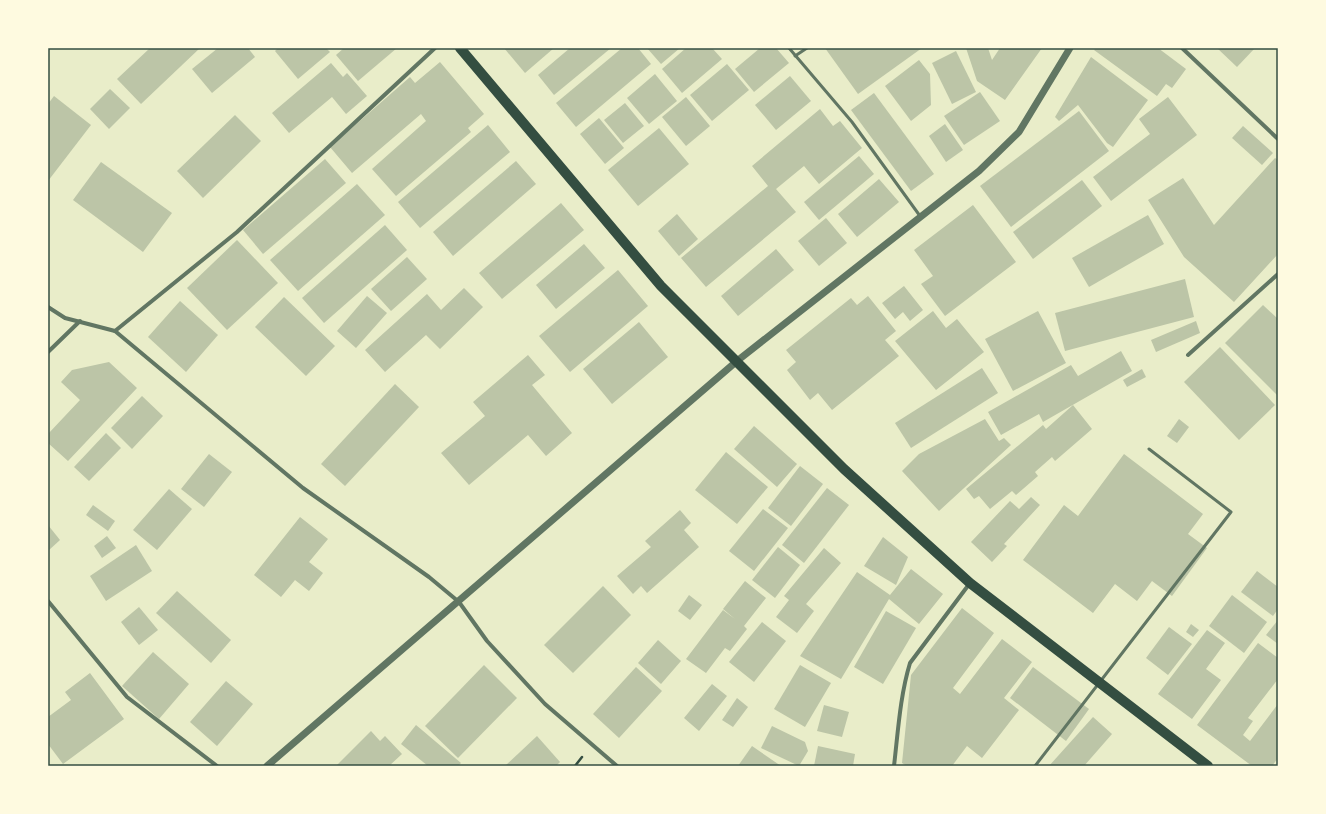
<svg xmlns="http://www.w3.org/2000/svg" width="1326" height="814" font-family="Manrope,sans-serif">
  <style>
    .building { fill: #bcc5a7 }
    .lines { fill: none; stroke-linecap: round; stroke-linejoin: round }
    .path { stroke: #344e41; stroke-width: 2.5 }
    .service { stroke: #617663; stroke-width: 3 }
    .minor { stroke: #617663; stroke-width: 4 }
    .tertiary { stroke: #617663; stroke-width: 7 }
    .primary { stroke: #344e41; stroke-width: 10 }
    .neatline { fill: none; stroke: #344e41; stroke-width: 1.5 }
  </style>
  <rect width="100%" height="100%" fill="#e9edc9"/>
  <g class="building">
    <path d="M150,48H200L141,104L117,79Z"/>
    <path d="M218,48H248L255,57L212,93L192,69Z"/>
    <path d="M278,48H326L330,52L298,79L275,51Z"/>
    <path d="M344,48H397L358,81L336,55Z"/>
    <path d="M504,48H554L525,73Z"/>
    <path d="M570,48H611L554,95L538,75Z"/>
    <path d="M622,48H638L651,64L576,127L556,103Z"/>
    <path d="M647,48H680L661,64Z"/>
    <path d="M686,48H712L722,59L682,93L662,69Z"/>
    <path d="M760,48H776L789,63L754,92L735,69Z"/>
    <path d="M825,48H922L858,94Z"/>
    <path d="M966,48H988L992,60L1000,48H1042L1005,100L977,81Z"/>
    <path d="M1096,48H1158L1186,69L1172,88L1166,84L1157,96L1094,50Z"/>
    <path d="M1217,48H1255L1237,67Z"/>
    <path d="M956,51L976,92L952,104L932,63Z"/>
    <path d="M1091,57L1148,100L1113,147L1107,143L1078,105L1059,121L1055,117Z"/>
    <path d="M919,60L930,74L931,105L911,121L885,86Z"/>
    <path d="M440,62L484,114L468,128L471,132L396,196L372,169L426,121L421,114L352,173L330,147L410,77L415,83Z"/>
    <path d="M331,63L343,77L347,73L367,96L346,114L332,97L289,133L272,113Z"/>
    <path d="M727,64L749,90L712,121L690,95Z"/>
    <path d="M655,74L677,101L649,124L627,98Z"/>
    <path d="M790,76L811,101L776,130L755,105Z"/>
    <path d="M110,89L130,108L109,129L90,109Z"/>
    <path d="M980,92L1000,121L964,145L944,116Z"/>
    <path d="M874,93L934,174L911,191L851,110Z"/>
    <path d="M54,96L91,125L48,181V104Z"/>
    <path d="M686,97L710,126L686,146L662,117Z"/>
    <path d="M1168,97L1197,135L1111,201L1093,177L1150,134L1139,119Z"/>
    <path d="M625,103L644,126L623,143L604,120Z"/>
    <path d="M820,109L833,126L840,121L862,148L819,184L804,166L776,189L796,212L706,287L681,258L768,186L752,166Z"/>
    <path d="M1079,111L1109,151L1011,227L980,186Z"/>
    <path d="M235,115L261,141L203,198L177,171Z"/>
    <path d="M599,118L624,148L605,164L580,134Z"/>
    <path d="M945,124L963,150L946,162L929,136Z"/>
    <path d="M488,125L510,152L420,228L398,202Z"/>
    <path d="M1243,126L1273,153L1262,165L1232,138Z"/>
    <path d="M659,128L689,164L638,206L608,170Z"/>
    <path d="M859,156L874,174L819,220L804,202Z"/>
    <path d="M1275,158L1278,160V254L1234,302L1184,257L1148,200L1183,178L1214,225Z"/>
    <path d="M325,159L346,183L263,254L243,230Z"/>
    <path d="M516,161L536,184L453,256L433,232Z"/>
    <path d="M101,162L172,213L143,252L73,200Z"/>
    <path d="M879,179L899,202L857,237L838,214Z"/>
    <path d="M1082,180L1102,206L1033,259L1013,232Z"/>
    <path d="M357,184L385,215L298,291L270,260Z"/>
    <path d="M561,203L584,230L502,299L479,273Z"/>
    <path d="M973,205L1016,262L945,316L921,284L933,276L914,250Z"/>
    <path d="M677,214L698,239L679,256L658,231Z"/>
    <path d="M1148,215L1164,244L1089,287L1072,258Z"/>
    <path d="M826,218L847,243L819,266L798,241Z"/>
    <path d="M385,225L407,250L324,323L302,298Z"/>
    <path d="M237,240L278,283L227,330L187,288Z"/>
    <path d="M584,244L605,268L556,309L536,285Z"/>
    <path d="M776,249L794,270L738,316L721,296Z"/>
    <path d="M407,257L427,279L391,311L371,289Z"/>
    <path d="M618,270L648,306L570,372L539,336Z"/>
    <path d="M1185,279L1194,317L1065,351L1055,313Z"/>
    <path d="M904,286L923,310L910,321L903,312L895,319L882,303Z"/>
    <path d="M464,288L483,307L440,349L426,335L385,372L365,350L427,294L441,310Z"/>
    <path d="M367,296L387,313L356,348L337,331Z"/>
    <path d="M868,296L896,331L885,340L899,356L832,410L818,393L810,400L787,370L796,362L786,350L851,298L857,305Z"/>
    <path d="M284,297L335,346L306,376L255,327Z"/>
    <path d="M180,301L218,335L186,372L148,337Z"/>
    <path d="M1263,305L1278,319V396L1225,343Z"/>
    <path d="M933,311L946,328L957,319L984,352L936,390L895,341Z"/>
    <path d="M1038,311L1066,363L1013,391L985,339Z"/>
    <path d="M1196,321L1200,333L1156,352L1151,340Z"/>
    <path d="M639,322L668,357L612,404L583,369Z"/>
    <path d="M1220,347L1275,405L1239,440L1184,382Z"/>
    <path d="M1121,351L1132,371L1043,422L1039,414L1001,435L988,412L1071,365L1078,376Z"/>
    <path d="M528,355L545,375L532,385L572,433L546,456L528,435L469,485L441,453L485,416L473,402Z"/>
    <path d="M109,362L137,388L68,461L48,443V434L80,400L61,382L72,370Z"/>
    <path d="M982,368L998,393L911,448L895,423Z"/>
    <path d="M1142,369L1146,377L1127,387L1123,380Z"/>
    <path d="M395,384L419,407L345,486L321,464Z"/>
    <path d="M142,396L163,416L132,449L111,428Z"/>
    <path d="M1073,405L1092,429L1055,461L1052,457L1035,472L1038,476L1016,495L1012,491L990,509L979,496L974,499L966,489L1043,425L1046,429Z"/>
    <path d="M985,419L999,441L1004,438L1011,445L939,511L902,471L919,454Z"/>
    <path d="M1179,419L1189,427L1177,443L1167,436Z"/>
    <path d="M754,426L797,464L777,487L734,449Z"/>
    <path d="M106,433L121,448L89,481L74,467Z"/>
    <path d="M726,452L768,487L737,524L695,490Z"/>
    <path d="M209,454L232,472L204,507L181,489Z"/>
    <path d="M1124,454L1203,514L1188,534L1207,548L1172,596L1152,581L1137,601L1115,584L1093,613L1023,560L1064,505L1078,516Z"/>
    <path d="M800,466L823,484L791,526L768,508Z"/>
    <path d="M827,488L849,505L804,563L782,545Z"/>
    <path d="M169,489L192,509L157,550L133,530Z"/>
    <path d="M1031,497L1040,505L1004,544L1007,546L992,562L971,542L1010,501L1019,509Z"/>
    <path d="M93,505L115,521L108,531L86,515Z"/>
    <path d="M763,509L788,528L754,571L729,551Z"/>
    <path d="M680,510L691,523L684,530L699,547L647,593L641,586L633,594L617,576L651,547L645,541Z"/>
    <path d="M300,517L328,539L309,562L323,573L309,591L295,580L281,597L254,575Z"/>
    <path d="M48,525L60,540L48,551Z"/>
    <path d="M107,536L116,548L102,558L94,546Z"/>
    <path d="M883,537L908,557L896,585L864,566Z"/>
    <path d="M136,545L152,571L106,601L90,576Z"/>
    <path d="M778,547L800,565L775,598L752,580Z"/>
    <path d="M824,548L841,563L806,604L814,611L797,633L776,617L789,600L784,596Z"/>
    <path d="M911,569L943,594L919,624L889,599L841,679L800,656L857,572L890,595Z"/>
    <path d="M1257,571L1278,587V609L1273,616L1241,592Z"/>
    <path d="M745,581L766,598L744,626L747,629L730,651L725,648L706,673L686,659L723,610L735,619L723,609Z"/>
    <path d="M603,586L631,615L573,673L544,645Z"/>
    <path d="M177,591L231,640L211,663L156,613Z"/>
    <path d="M689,595L702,605L690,620L678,611Z"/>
    <path d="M1232,595L1267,622L1244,653L1209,626Z"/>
    <path d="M139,607L158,630L139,645L121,622Z"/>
    <path d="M962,608L994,633L953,688L960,694L1002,639L1032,662L1004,698L1019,710L982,758L967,746L952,766H907L902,763L911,675Z"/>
    <path d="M886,611L916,628L883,684L854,667Z"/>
    <path d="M1278,620V644L1266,635Z"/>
    <path d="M762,622L786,641L754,682L729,662Z"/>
    <path d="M1191,624L1199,630L1193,637L1186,632Z"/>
    <path d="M1169,627L1192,644L1168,675L1146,658Z"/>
    <path d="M1207,630L1225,643L1206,669L1221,680L1192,719L1158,694Z"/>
    <path d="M658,640L681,661L661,684L638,663Z"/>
    <path d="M1258,643L1278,658V679L1248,718L1253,721L1243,735L1250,741L1278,704V758L1272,766H1252L1197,725Z"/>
    <path d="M153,652L189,684L159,719L122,686Z"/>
    <path d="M484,665L517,698L458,758L425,726Z"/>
    <path d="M800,665L831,683L805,727L774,709Z"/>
    <path d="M636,667L662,691L619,738L593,714Z"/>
    <path d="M1033,667L1089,709L1066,741L1010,698Z"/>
    <path d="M90,673L124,719L63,764L48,744V717L71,700L65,692Z"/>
    <path d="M226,681L253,704L217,746L190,722Z"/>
    <path d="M712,684L727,696L699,731L684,718Z"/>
    <path d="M737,698L748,707L733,727L722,720Z"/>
    <path d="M824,705L849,712L842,737L817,731Z"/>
    <path d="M1093,717L1112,734L1084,766H1049Z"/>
    <path d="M416,725L461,763L458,766H428L401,744Z"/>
    <path d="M772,726L805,742L808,751L799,766L761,748Z"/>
    <path d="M371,731L380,741L385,736L402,754L389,766H336Z"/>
    <path d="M537,736L560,762L556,766H505Z"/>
    <path d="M752,746L781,766H738Z"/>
    <path d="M818,746L855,754L853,766H814Z"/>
  </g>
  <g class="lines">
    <path class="path" d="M575,766L582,757"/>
    <g class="service">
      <path d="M789,48L852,122L920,216"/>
      <path d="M795,56L807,48"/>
      <path d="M1035,766L1231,512L1149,449"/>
    </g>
    <g class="minor">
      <path d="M1182,48L1278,139"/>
      <path d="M48,307L65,318L115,331L303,488L429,577L459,602L487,641L545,704L617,766"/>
      <path d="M115,331L237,232L435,48"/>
      <path d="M48,352L80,321"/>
      <path d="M1188,355L1278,274"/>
      <path d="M48,601L127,697L217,766"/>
      <path d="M894,766C898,732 900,696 910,663L970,583"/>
    </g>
    <path class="tertiary" d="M267,766L737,361L979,171L1019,132L1070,48"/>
    <path class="primary" d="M460,48L661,286L844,469L970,583L1208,766"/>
  </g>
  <rect width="1326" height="814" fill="none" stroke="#fefae0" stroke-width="98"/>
  <rect x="49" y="49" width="1228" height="716" class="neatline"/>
</svg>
